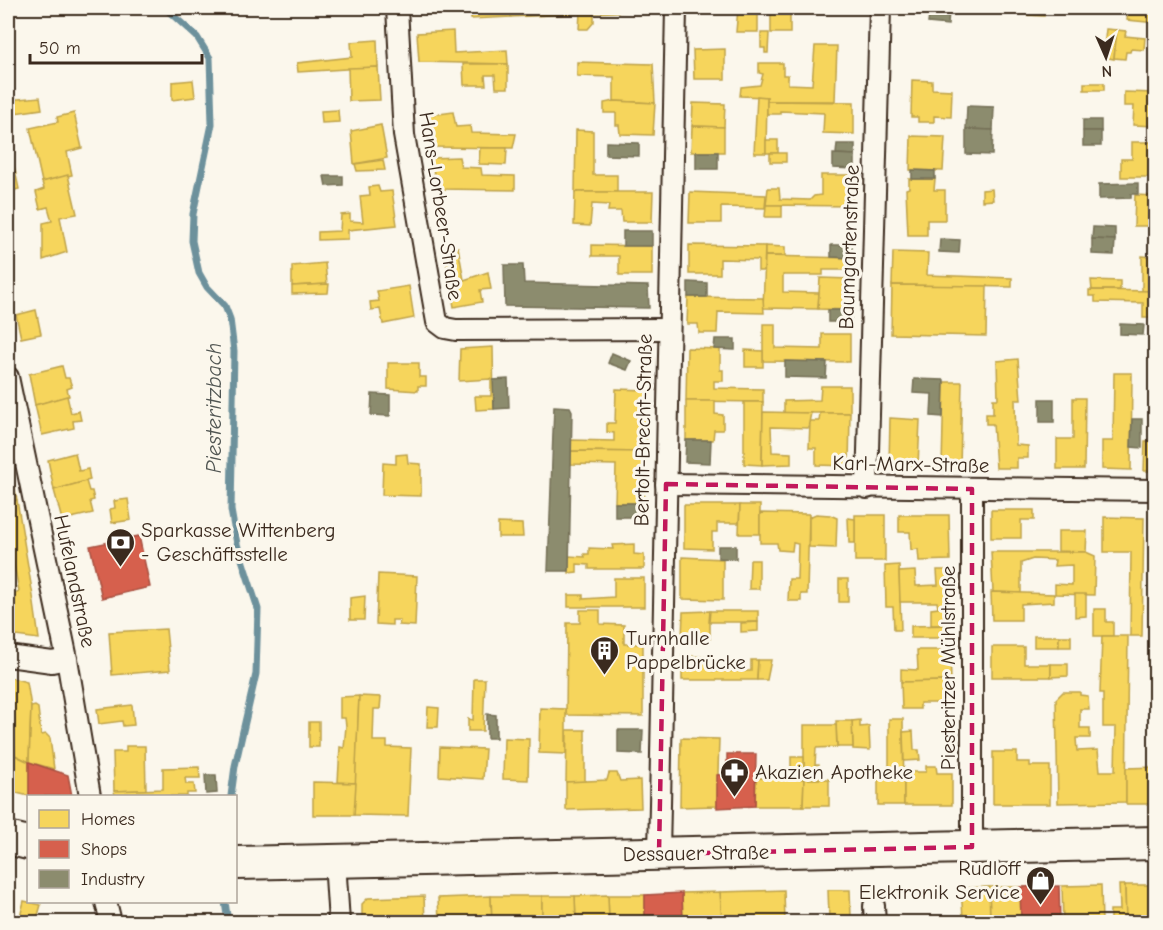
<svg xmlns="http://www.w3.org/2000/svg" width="1163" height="930" font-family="'Comic Neue',sans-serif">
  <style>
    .homes { fill: #f6d55c; stroke: #bea249; stroke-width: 1.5 }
    .shops { fill: #d6604d; stroke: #a8503f; stroke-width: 1.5 }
    .industry { fill: #8c8c6e; stroke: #746f56; stroke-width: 1.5 }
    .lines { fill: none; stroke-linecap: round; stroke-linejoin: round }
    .stream { stroke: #6d919c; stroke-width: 7 }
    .street-casing { stroke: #3b2a1e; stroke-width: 24 }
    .primary-casing { stroke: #3b2a1e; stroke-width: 36 }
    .street { stroke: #fbf7ec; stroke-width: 20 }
    .primary { stroke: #fbf7ec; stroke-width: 32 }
    .marked { fill: none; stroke: #c2185b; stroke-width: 4.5; stroke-dasharray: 12 8; stroke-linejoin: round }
    .labels { text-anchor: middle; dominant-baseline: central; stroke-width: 6; stroke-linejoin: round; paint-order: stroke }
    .street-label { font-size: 21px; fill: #3b2a1e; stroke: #fbf7ec }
    .poi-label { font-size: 21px; fill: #3b2a1e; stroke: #fbf7ec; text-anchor: start }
    .water-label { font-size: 22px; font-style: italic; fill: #505552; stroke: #fbf7ec }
  </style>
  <rect width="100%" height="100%" fill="#fbf7ec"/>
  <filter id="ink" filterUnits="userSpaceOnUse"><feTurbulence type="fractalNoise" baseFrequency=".0167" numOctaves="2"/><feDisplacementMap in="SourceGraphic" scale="12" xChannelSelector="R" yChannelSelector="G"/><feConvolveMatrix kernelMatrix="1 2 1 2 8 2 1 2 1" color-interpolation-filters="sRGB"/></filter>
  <g filter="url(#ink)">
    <g class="homes">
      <path d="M471,8H510L511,17L471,19Z"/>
      <path d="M510,8H631L632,11L511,17Z"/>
      <path d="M738,8H758V32H736Z"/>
      <path d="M1029,8H1052V10H1044V16L1028,15Z"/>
      <path d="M1073,8H1111V13Z"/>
      <path d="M1128,8H1156V23L1127,20Z"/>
      <rect x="771" y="12" width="19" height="21"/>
      <path d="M580,13H594V22L588,29H579Z"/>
      <path d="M1106,29L1117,30L1114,59L1103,57Z"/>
      <path d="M1117,30L1126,31L1125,36L1145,38L1144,50L1131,49L1130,52H1126L1125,59L1114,58Z"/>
      <path d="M453,31L454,53L507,50L508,64L419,62L417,33Z"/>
      <path d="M761,33H769L768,53H765V48H761Z"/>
      <path d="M377,40L378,67L298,72L297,63L352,57L351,42Z"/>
      <path d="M815,46H837L835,101H767V97L740,96L741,87L760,85L763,74L759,73V63H783V75H788V84L812,85Z"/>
      <path d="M725,49V79H694L693,50Z"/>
      <path d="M577,62L653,64L655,103L614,101V77L577,76Z"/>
      <path d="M463,64H508V88H496L495,75H485L486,85H464Z"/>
      <path d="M378,67L380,100L349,101L348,68Z"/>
      <path d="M193,80L195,97L172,100V82Z"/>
      <path d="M912,80L932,81V89L952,90L951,117L934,116V122H918V117H911Z"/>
      <rect x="1084" y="83" width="20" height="7"/>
      <path d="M1124,92L1156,93V126L1133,125L1134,106H1124Z"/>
      <path d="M757,96L767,97L766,153H754Z"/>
      <path d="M40,97L42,109L8,114V100Z"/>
      <path d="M614,101L655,103L653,135L620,134L619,125H616V113H604V103Z"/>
      <path d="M767,101L854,102V134L823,133L824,113L780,111V114H767Z"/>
      <path d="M693,103L725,104L724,127L692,126Z"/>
      <path d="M338,110L339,122L322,123L321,111Z"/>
      <path d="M453,112L456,127L470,126L471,133L516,134L513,148L431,147L425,116Z"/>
      <path d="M74,113L82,148L67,152L72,175L42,182L30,128L58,122L57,117Z"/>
      <path d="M381,125L387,158L354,164L351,131Z"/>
      <path d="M692,126L724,127V152H691Z"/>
      <path d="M576,130L593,131V175H617V192H575Z"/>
      <path d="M911,136L945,137L943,171L910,170Z"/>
      <path d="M8,138L19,189L8,192Z"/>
      <rect x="766" y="140" width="12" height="13"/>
      <path d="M1132,142H1156V177H1121V159H1132Z"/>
      <path d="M480,148H507L506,165L479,164Z"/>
      <rect x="770" y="153" width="16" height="9"/>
      <path d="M459,157L461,167L481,168L482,175L515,176V190L438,189L430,158Z"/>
      <path d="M383,160L385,170L357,171L355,164Z"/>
      <path d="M68,175L77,214L60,217L67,252L43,260V223L52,221L48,207L40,209L36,192L44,189L42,182Z"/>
      <path d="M821,175H853L852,206L766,205L768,188H779L780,199L810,200L814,196L821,195Z"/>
      <path d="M909,179H935L934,190H945V220H927V235H908L906,189L909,188Z"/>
      <path d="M378,186L380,192L392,191L397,225L348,230V239L318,240V232L340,231L341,215L350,214V221L363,222L360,196L370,195L369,187Z"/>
      <path d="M992,189L993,200L982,201V190Z"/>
      <path d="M575,192H653L652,222H622L621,211H608L609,205L592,204L590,226L574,225Z"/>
      <path d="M690,192L766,195L765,208L721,207V223H689Z"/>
      <path d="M1135,195L1156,196V226H1134Z"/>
      <path d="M766,205H782V217H765Z"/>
      <rect x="845" y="206" width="7" height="18"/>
      <path d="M592,245L652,246V275H619V256H592Z"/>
      <path d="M689,245L765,246L764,271H758V260L720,259V274H689Z"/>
      <path d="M765,246L785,247V256H765Z"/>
      <path d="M458,247L464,280L488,272L491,289L480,290L482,302L454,307L444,249Z"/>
      <path d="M893,252L928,253L927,275L1012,278V287L892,285Z"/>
      <path d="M765,256L852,258V270H823V275H783V292L819,293L818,309L763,308Z"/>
      <path d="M1142,256L1156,257V291H1142Z"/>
      <path d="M325,263L327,284L292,286V266Z"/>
      <path d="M820,278L851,279V310L818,309Z"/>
      <path d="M1091,280L1120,281V290H1092Z"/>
      <path d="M329,284L328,293L292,294V286Z"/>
      <path d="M892,285L987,286L986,336L891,334Z"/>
      <path d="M409,286L414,318L383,324L380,309L371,310L370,302L379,301L377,291Z"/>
      <path d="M1089,290L1156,291V318H1143V303L1095,302V296H1089Z"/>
      <path d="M688,297L763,298L764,313L718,312L717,333H699L698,324H687Z"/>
      <path d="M36,310L41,334L21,338L16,315Z"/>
      <path d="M763,324H775V348L822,349V334H850V362L763,361Z"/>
      <path d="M493,347L494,409L476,410L475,396H491V379L459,381L460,349Z"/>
      <path d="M687,348L720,349V370H723V381H714V388L763,389V402L686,401Z"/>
      <path d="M745,350L763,351V367H745Z"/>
      <path d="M1018,359L1021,400H1015L1016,445L1028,446V458H1017V468H996L993,424H986V414H993V399H998L997,361Z"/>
      <path d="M388,363H419V377H426V386H418V391L388,389Z"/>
      <path d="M62,366L65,378H69L72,387L67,389L69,396L35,405L29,374Z"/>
      <path d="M1114,373H1132L1131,470L1102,469V441H1113Z"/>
      <path d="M944,382H962L960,468L942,467Z"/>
      <path d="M821,386H850V413H784V401L820,400Z"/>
      <path d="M616,389L647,390L646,452L571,451V440L614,441V433L607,432V423H615Z"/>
      <path d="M67,396L71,413L79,411L81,420L73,421L74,428L42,435L35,405Z"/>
      <path d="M1073,398H1085L1084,469H1057V439H1073Z"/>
      <path d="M686,401H715V414L723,415V430H714L713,440H686Z"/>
      <path d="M744,402H763L762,465L744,464Z"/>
      <path d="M763,412L811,413L808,428L771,427L772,452L791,453V464L762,465Z"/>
      <path d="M820,413H850L849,466L816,465V448H809L810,421H819Z"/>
      <path d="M890,418L920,420L918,466L889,464Z"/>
      <path d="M1145,441H1156V471H1144Z"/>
      <path d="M571,451L646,452L644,503H615L616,465L571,464Z"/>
      <path d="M75,453L79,471L88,469L90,480L54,490L48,460Z"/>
      <path d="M407,454L408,463L421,464V496L382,495L383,463L396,464V455Z"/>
      <path d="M8,456L17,500L8,502Z"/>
      <path d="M86,481L89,491H92L94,500L90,501L93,513L62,520L54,490Z"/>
      <path d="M128,499L131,520L112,523L110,509L115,508L114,501Z"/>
      <path d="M17,500L33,596L39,639L8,635V597L19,591L8,532V502Z"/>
      <path d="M684,505H740L739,523H717V532H712V549L684,548Z"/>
      <path d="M740,505H760V534H739Z"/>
      <path d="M991,510H1034V520H1021V538H991Z"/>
      <path d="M760,513L809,514L807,594H801V601H788L789,579H797L798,544L793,543L792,551L778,550L777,543H760Z"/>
      <path d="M816,514L830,515L837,518L836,548L809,547V517Z"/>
      <rect x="855" y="515" width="30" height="46"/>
      <path d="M899,515H949L950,560L919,561L918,549L911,550L910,532H899Z"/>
      <path d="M1104,517L1144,518L1142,636H1130L1131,552H1104Z"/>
      <path d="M848,518L855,519V543H849Z"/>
      <path d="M498,523L522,524L523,537H498Z"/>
      <path d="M1058,531H1087L1086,552L1058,551Z"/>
      <path d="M634,544V554L644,555V569H589V565L577,564V572L569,573V556L585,557L584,554H589V548L613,549L612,545Z"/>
      <path d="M991,552H1086L1095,556L1094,595L1055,594V584L1072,585V565L1054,566L1055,560L1033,559L1021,563V593L993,592Z"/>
      <path d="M682,557L723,559V600L682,599Z"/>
      <path d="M750,560H759V589H749Z"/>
      <path d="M899,565L901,630H894L893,607H886L885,566Z"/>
      <path d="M937,570H950L951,625H931V609L938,608L937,602H900L899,572L915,571L916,586L938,585Z"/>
      <path d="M378,574L417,576L415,626L399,625L400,620H392V625L376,624Z"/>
      <path d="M614,578H644V607H568V595H583V599L614,597Z"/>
      <rect x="839" y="579" width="9" height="23"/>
      <path d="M991,592L1054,594V602L1021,604V620H992Z"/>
      <path d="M1075,594H1086V616L1075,617Z"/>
      <path d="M365,596L364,620H350V598Z"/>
      <path d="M1094,609H1106V622H1113V636H1094Z"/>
      <path d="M580,610H600V624L624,625V644H643V716L566,715L567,623H580Z"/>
      <path d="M710,611V639H682L683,612Z"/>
      <path d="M710,611H758V622H709Z"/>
      <path d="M758,622V631L741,632V623Z"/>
      <path d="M951,625V638H911V626Z"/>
      <path d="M166,629L170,670L112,675L109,632Z"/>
      <rect x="1034" y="636" width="25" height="11"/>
      <rect x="1059" y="636" width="12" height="11"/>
      <path d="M1102,636H1128L1126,802L1058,803L1056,699L1063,692H1080V695L1088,696L1089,709H1080V728H1090V738H1076L1077,751L1098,750L1100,771H1115L1116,727H1103V693H1100Z"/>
      <path d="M992,647H1024V664H1051V677H992Z"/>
      <path d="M917,650H950L951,681L901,682V669L918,670Z"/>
      <path d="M682,656L712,657V671H751V660H758L757,680H682Z"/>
      <path d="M758,660H771L767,680H757Z"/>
      <path d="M1051,664H1068V676L1051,677Z"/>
      <path d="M8,677L27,682L31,707L29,762L15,755L12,709L11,702H8Z"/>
      <path d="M474,679H485L483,731H468V719L473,720Z"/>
      <path d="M943,681V703H920V709H902L901,682Z"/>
      <path d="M359,696L356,783L338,782L340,747L344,748L346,726L345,718H340V697Z"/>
      <path d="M359,696L381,697L380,709H374L373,741H387V747L411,748L408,816L354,815Z"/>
      <path d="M132,705L134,725L123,726L122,721L99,724L97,709Z"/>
      <path d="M35,706L38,708L41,735L46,734L50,738L54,769L29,762L31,707Z"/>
      <path d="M428,707L439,708L438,727H427Z"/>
      <path d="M540,708L566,709V754L539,753Z"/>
      <path d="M889,719H903L904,805H878V778L889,777Z"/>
      <path d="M860,720V727L869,726L870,750L853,749L852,721Z"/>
      <path d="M836,721H852L853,747H837Z"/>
      <rect x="309" y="722" width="10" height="25"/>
      <path d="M804,725H836L837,747L816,748L815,765H819V779H804Z"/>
      <path d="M567,730H585V782H566Z"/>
      <path d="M913,731L914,750H919L920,760L904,761L903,732Z"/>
      <path d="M504,738L529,739L528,780L503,779Z"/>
      <path d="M681,738L719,739L717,806L680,807Z"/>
      <path d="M126,746H145L146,790L114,791L113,752H126Z"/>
      <path d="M440,747L485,749L483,779L439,776Z"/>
      <path d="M8,752L29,762V796L8,791Z"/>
      <path d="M993,752H1017V762H1030V766H1050V804H993Z"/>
      <path d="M791,757H804V779L791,778Z"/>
      <path d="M926,766H936L937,773H952V805H904V772H926Z"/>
      <path d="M199,767L200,778H185L186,784H194L195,793H187V796H115L114,791L163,789V768Z"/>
      <path d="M1156,767V804H1126V768Z"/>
      <path d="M609,773H617L620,781L640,780L641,808L566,810V782L607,780Z"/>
      <path d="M756,778L804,779L803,806H755Z"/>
      <path d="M804,779H829V806H803Z"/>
      <path d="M313,782L356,783L354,815H313Z"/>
      <path d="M1101,885L1102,922H1063L1062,886Z"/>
      <path d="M1119,885H1125L1126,922H1110V910H1120Z"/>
      <path d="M1125,885H1156V922H1126Z"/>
      <path d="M989,887H1020L1021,916H1003V922H990Z"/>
      <path d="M989,887L990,922H975V917L963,918L961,888Z"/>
      <path d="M784,890L785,922H722L720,892Z"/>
      <path d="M828,890H850L851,917H829Z"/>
      <path d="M720,892L722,922H683L682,893Z"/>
      <path d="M608,895H645V922H609Z"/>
      <path d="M608,895L609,922H576L575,896Z"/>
      <path d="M424,896L425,922H362V904L368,898Z"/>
      <path d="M491,896L492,922H439L438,898Z"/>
      <path d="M491,896H542V922H492Z"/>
      <path d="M542,896H575L576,922H542Z"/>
      <path d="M24,901L41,905L36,922L19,921Z"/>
      <path d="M823,917H851L852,922H823Z"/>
    </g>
    <g class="shops">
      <path d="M139,536L150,587L102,598L90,546Z"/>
      <path d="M727,754H756L755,806L717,808V775L727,774Z"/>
      <path d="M29,762L68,775L72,796H29Z"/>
      <path d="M1059,886L1060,922H1021L1020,887Z"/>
      <path d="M682,893L683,922H645V895Z"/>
    </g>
    <g class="industry">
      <path d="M930,8L949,9L948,25L928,23Z"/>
      <path d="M967,106L994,107L993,130L966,129Z"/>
      <rect x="1083" y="120" width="18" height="11"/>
      <path d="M966,129L993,130L992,155L966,154Z"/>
      <rect x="1083" y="131" width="18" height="15"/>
      <path d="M606,142L639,143V156L606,155Z"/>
      <path d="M837,144H855V155L836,154Z"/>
      <rect x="696" y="152" width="22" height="17"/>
      <path d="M833,154L855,155V169L833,168Z"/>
      <path d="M912,170L935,171V179H912Z"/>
      <path d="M324,176H343V185L326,186Z"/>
      <path d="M1138,183V194H1131V198L1099,199V184Z"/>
      <path d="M1093,227L1115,228V240L1092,239Z"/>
      <rect x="623" y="231" width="29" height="15"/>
      <path d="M940,239L960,240L959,253L939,252Z"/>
      <path d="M1092,239L1115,240L1114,255L1092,254Z"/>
      <path d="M831,245H852V258L831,257Z"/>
      <path d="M504,265H523L524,283L648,286L649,308L505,306Z"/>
      <path d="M688,282L707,283V297H688Z"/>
      <rect x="828" y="310" width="23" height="12"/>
      <path d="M1120,324L1144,325L1143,335L1120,334Z"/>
      <path d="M715,339H735V350L714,349Z"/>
      <path d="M612,353L631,361L627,370L608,363Z"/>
      <path d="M785,361L827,362L826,378L785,377Z"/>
      <path d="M508,379L509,408L494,409L493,380Z"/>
      <path d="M914,379L944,380L943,417L931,416L932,394L913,393Z"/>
      <path d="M372,394L390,395V416L371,415Z"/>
      <rect x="1040" y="399" width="14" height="23"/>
      <path d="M554,406L570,407L572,411L569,571H548Z"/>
      <path d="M1132,419H1142V448L1131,447Z"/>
      <path d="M686,440H711L710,463L685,462Z"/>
      <rect x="615" y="503" width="22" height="14"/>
      <path d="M718,546H736V559L718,558Z"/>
      <path d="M487,714L496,715V738H487Z"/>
      <path d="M618,730H643L642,754L618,753Z"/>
      <path d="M205,775H216L217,793L206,794Z"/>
    </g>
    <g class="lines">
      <g class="stream">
        <path d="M165,8L197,37L210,58L212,124L193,214L192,241L199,273L207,287L225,306L230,319L234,351L231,510L237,544L258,609L256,674L235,766L231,796"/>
        <path d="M225,902L228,922"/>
      </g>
      <defs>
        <g id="street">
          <path d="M397,8L404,135L437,322L445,328L456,330L669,329"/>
          <path d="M8,377L67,659L90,796"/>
          <path d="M666,484L1156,490"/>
          <path d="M867,488L880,8"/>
          <path d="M8,656L52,662L67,659"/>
          <path d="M972,847V489"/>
          <path d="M659,854L676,8"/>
          <path d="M335,861L339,922"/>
          <path d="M106,902L111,922"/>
          <path d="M874,906L875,922"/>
        </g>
        <g id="primary">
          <path d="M8,838L28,843"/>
          <path d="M236,863L1156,843"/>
        </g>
      </defs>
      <use href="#street" class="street-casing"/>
      <use href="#primary" class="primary-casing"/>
      <use href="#street" class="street"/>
      <use href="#primary" class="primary"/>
    </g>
  </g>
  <path class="marked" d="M666,484L972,489V847L659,854Z"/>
  <defs>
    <symbol id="bank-pin" viewBox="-11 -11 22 30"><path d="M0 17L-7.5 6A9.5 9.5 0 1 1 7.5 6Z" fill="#3b2a1e" stroke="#fbf7ec"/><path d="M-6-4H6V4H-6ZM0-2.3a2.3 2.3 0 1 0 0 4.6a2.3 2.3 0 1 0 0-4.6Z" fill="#fff"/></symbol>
    <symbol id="building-pin" viewBox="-11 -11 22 30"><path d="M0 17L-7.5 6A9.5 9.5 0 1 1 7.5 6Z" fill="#3b2a1e" stroke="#fbf7ec"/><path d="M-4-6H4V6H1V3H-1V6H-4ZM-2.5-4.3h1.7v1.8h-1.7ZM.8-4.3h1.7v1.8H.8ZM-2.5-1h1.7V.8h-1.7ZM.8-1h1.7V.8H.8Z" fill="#fff"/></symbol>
    <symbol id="pharmacy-pin" viewBox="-11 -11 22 30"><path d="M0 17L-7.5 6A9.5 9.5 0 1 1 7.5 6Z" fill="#3b2a1e" stroke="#fbf7ec"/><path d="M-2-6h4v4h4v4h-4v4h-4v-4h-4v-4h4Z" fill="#fff"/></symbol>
    <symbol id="shop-pin" viewBox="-11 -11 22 30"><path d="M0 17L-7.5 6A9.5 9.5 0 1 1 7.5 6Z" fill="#3b2a1e" stroke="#fbf7ec"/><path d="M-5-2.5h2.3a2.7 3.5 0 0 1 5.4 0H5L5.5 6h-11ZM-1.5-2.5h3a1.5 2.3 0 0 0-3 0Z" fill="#fff"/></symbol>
  </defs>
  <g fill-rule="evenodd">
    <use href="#bank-pin" x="104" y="526" width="33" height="45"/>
    <use href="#building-pin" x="588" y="634" width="33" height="45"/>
    <use href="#pharmacy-pin" x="718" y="756" width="33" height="45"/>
    <use href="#shop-pin" x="1024" y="864" width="33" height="45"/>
  </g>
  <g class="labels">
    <g class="street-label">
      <text transform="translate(441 206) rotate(81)">Hans-Lorbeer-Straße</text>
      <text transform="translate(849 247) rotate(-88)">Baumgartenstraße</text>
      <text transform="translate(643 430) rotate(-89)">Bertolt-Brecht-Straße</text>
      <text transform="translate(911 464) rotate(1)">Karl-Marx-Straße</text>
      <text transform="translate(75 581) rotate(78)">Hufelandstraße</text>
      <text transform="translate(948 668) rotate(-90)">Piesteritzer Mühlstraße</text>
      <text transform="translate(696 853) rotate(-1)">Dessauer Straße</text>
    </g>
    <g class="poi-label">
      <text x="141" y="530">Sparkasse Wittenberg<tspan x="141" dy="24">- Geschäftsstelle</tspan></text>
      <text x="626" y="638">Turnhalle<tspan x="626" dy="24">Pappelbrücke</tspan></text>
      <text x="755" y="772">Akazien Apotheke</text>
      <text x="1020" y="868" text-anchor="end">Rudloff<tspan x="1020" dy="24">Elektronik Service</tspan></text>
    </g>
    <g class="water-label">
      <text transform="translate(214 408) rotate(-90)">Piesteritzbach</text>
    </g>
  </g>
  <rect width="1163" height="930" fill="none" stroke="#fbf7ec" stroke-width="30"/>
  <rect x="15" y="15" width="1133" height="900" fill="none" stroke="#3b2a1e" stroke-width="2" filter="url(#ink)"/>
  <rect x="27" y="795" width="210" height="108" fill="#fbf7ec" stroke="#aea59a" stroke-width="1.5"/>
  <rect x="39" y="810" width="30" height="18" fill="#f6d55c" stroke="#aea59a" stroke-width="1.5"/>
  <text x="81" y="825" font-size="18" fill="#3b2a1e">Homes</text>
  <rect x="39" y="840" width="30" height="18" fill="#d6604d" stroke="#aea59a" stroke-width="1.5"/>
  <text x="81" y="855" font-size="18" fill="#3b2a1e">Shops</text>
  <rect x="39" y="870" width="30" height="18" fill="#8c8c6e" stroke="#aea59a" stroke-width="1.5"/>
  <text x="81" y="885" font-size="18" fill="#3b2a1e">Industry</text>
  <g transform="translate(1106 57) rotate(177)" stroke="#fbf7ec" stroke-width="4.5" paint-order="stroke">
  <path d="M0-4.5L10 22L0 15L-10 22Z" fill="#3b2a1e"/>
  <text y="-9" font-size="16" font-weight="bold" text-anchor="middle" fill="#3b2a1e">N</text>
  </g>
  <path d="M30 54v9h172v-9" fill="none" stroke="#3b2a1e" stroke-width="3"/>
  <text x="39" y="54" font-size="18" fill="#3b2a1e" stroke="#fbf7ec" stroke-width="4.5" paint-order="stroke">50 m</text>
</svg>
